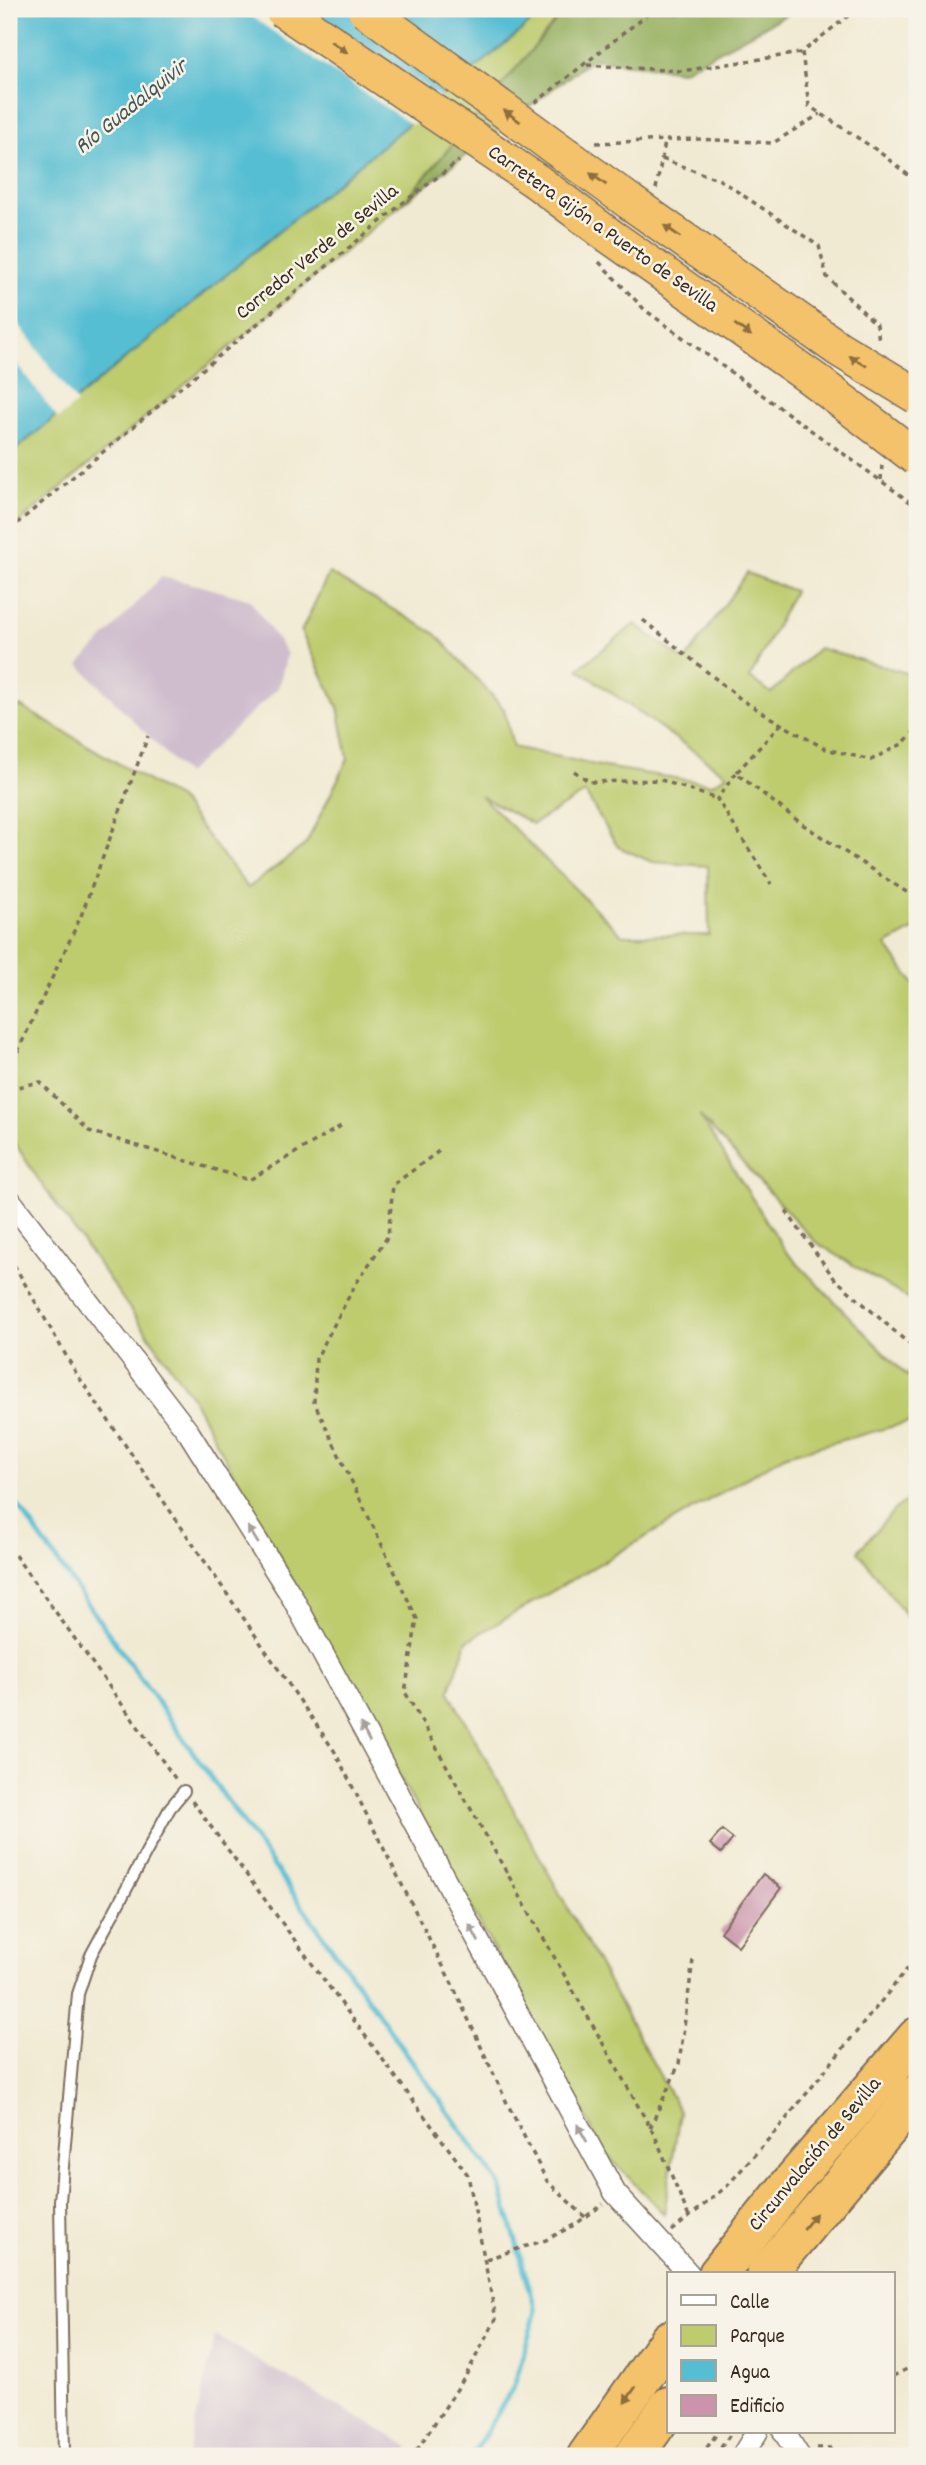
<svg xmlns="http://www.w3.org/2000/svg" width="926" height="2465" font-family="Dekko,sans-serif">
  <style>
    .industrial { fill: #cfbdce }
    .green { fill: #becc6e; stroke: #7c7b46; stroke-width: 2; fill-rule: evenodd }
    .forest { fill: #96b061; stroke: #686d40; stroke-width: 2 }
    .water { fill: #56bed3; stroke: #487478; stroke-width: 2 }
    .pier { fill: #f1ead3 }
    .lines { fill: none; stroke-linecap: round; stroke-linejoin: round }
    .stream { stroke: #56bed3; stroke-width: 5 }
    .building { fill: #cb94ac }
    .service-casing { stroke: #7b6d5d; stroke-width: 14 }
    .minor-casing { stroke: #7b6d5d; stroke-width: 24 }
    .trunk-casing { stroke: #7b6d5d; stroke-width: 38 }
    .motorway-casing { stroke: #7b6d5d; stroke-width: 42 }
    .path { stroke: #7b6d5d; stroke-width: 3.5; stroke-dasharray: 5 5; stroke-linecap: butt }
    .service { stroke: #fff; stroke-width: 10 }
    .minor { stroke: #fff; stroke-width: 21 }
    .trunk { stroke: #f3c26a; stroke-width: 35 }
    .motorway { stroke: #f3c26a; stroke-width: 38 }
    .trunk-bridge-casing { stroke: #7b6d5d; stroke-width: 38; stroke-linecap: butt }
    .trunk-bridge { stroke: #f3c26a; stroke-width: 35 }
    .oneway { fill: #8e6e40 }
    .oneway2 { fill: #a79f9a }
    .labels { text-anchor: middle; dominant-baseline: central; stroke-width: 5; stroke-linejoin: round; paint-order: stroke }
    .street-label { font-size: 21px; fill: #3b2a1e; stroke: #f7f3e8 }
    .water-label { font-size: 23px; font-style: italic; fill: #435654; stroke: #f7f3e8 }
  </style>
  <rect width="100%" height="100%" fill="#f7f3e8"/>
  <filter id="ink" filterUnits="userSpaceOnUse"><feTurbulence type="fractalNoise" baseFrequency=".0143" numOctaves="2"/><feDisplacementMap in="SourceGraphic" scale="14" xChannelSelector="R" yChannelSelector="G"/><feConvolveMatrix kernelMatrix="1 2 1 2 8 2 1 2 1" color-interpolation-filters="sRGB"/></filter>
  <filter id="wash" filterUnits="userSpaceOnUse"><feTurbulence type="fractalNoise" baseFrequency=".00686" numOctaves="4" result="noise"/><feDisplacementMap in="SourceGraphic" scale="28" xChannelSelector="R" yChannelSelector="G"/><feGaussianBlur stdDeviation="1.57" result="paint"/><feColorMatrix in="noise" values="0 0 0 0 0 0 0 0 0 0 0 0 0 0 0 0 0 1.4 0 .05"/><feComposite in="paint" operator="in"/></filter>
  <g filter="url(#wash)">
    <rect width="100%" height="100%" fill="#f1ead3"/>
    <g class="industrial">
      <path d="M161,577L202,586L250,600L287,654L278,688L186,774L79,665Z"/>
      <path d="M215,2336L410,2447L404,2456H188Z"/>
    </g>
    <g class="green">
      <path d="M547,9H566L404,202L9,531V455Z"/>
      <path d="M329,573L436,634L504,709L513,747L604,767L712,784L727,775L578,669L635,624L685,661L747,573L794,591L750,678L771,693L819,648L917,676V928L886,945L917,988V1293L910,1300L814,1241L699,1115L787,1253L907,1376L917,1364V1420L786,1455L467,1641L449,1692L680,2112L664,2214L605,2153L192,1397L36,1176L9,1134V713L20,706L179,799L248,888L306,844L348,759L338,707L301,632ZM585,793L618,847L652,862L708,866L709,935H622L481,796L533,824Z"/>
      <path d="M917,1494V1631L858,1551L895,1509Z"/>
    </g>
    <path class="forest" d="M566,9H797L682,71L592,59L404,202Z"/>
    <path class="water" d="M9,9H547L9,455Z"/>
    <g class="pier">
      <path d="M240,9H310L443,99L412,125Z"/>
      <path d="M9,311L77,403L58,419L9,353Z"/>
    </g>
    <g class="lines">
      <path class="stream" d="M9,1493L500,2185L536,2311L514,2386L472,2456"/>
    </g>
    <g id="blocks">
      <g class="building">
        <path d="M722,1830L733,1839L721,1853L710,1844Z"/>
        <path d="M763,1874L781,1888L738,1946L720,1932Z"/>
      </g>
    </g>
  </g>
  <g filter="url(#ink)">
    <use href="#blocks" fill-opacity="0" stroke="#7b6d5d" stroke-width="2"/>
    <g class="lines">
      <defs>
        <path id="service" d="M64,2456L60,2201L78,1994L91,1955L170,1808L184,1791"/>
        <g id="minor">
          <path d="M9,1199L189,1433L291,1595L615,2193L689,2274"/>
          <path d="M784,2432L799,2456"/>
          <path d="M742,2456L757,2432"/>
        </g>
        <g id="trunk">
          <path d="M567,156L630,202"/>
          <path d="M536,181L607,234"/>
        </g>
        <g id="motorway">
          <path d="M718,2274L796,2177L917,2037"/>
          <path d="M766,2274L917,2094"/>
          <path d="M587,2456L669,2340"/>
          <path d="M634,2456L669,2406"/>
        </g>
      </defs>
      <use href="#service" class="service-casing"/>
      <use href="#minor" class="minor-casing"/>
      <use href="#trunk" class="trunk-casing"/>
      <use href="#motorway" class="motorway-casing"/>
      <g class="path">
        <path d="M857,9L802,52L809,106L878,151L917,182"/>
        <path d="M587,65L682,71L801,53"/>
        <path d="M535,103L654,9"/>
        <path d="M596,143L695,139L773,143L820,114"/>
        <path d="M662,159L720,180L819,246L827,277L877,325L879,342"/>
        <path d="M656,189L665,142"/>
        <path d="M599,262L645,310L917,507"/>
        <path d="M881,480L882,464"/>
        <path d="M9,530L404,202L459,161"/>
        <path d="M643,620L742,700L781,724L826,749L871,760L902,744L917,729"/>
        <path d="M781,724L736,773L802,824L917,899"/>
        <path d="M574,771L590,782L661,780L717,799"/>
        <path d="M736,773L717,799L771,884"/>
        <path d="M9,1070L81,916L148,736"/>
        <path d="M9,1089L40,1082L89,1131L249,1180L341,1126"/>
        <path d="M439,1151L393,1185L388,1236L355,1285L316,1359L314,1402L417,1619L405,1692L655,2136L689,2217"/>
        <path d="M786,1211L834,1278L917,1351"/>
        <path d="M9,1256L76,1373L335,1752L453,1986L507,2103L547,2181L585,2217"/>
        <path d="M9,1547L177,1781"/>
        <path d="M192,1801L468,2175L496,2319L465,2377L413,2456"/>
        <path d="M650,2128L679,2064L693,1960"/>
        <path d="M672,2231L727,2186L782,2124L917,1957"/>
        <path d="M486,2259L546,2240L576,2224L603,2204"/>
        <path d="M893,2376L917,2364"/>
        <path d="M817,2448H833L837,2456"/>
        <path d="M701,2456L718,2432"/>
        <path d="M715,2456L732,2432"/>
      </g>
      <use href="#service" class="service"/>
      <use href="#minor" class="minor"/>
      <use href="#trunk" class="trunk"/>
      <use href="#motorway" class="motorway"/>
      <defs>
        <g id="trunk-bridge">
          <path d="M282,9L536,181"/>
          <path d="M365,9L567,156"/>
          <path d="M630,202L839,349L917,396"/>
          <path d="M607,234L813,379L917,458"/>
        </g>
      </defs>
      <use href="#trunk-bridge" class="trunk-bridge-casing"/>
      <use href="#trunk-bridge" class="trunk-bridge"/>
    </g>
    <defs><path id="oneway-solid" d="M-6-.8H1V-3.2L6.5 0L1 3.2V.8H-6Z" transform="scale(1.75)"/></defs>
    <g class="oneway">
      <use href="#oneway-solid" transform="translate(339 47) rotate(34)"/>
      <use href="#oneway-solid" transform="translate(512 116) rotate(-144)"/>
      <use href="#oneway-solid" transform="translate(598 179) rotate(-144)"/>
      <use href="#oneway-solid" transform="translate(672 231) rotate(-145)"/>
      <use href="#oneway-solid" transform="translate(743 330) rotate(35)"/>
      <use href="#oneway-solid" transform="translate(858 361) rotate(-149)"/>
      <use href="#oneway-solid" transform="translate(810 2221) rotate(-51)"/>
      <use href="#oneway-solid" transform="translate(630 2395) rotate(125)"/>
    </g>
    <g class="oneway2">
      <use href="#oneway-solid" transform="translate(253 1535) rotate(-122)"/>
      <use href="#oneway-solid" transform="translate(365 1733) rotate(-118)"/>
      <use href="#oneway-solid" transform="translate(474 1933) rotate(-118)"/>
      <use href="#oneway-solid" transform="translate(582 2133) rotate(-119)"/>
    </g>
  </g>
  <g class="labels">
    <g class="street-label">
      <text transform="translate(602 230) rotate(35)">Carretera Gijón a Puerto de Sevilla</text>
      <text transform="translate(318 253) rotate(-39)">Corredor Verde de Sevilla</text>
      <text transform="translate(816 2155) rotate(-50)">Circunvalación de Sevilla</text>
    </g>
    <g class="water-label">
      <text transform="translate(132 108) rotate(-39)">Río Guadalquivir</text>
    </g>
  </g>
  <rect width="926" height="2465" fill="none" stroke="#f7f3e8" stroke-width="35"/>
  <rect x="667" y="2272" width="228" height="161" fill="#f7f3e8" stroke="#aca397" stroke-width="2"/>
  <rect x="681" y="2295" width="35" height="10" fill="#ffffff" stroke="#aca397" stroke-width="2"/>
  <text x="730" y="2308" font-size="21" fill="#3b2a1e">Calle</text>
  <rect x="681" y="2325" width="35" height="21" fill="#becc6e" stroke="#aca397" stroke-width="2"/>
  <text x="730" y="2342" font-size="21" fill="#3b2a1e">Parque</text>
  <rect x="681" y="2360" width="35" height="21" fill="#56bed3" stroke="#aca397" stroke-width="2"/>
  <text x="730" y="2378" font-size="21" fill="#3b2a1e">Agua</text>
  <rect x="681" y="2395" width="35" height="21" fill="#cb94ac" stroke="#aca397" stroke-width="2"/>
  <text x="730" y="2412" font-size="21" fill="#3b2a1e">Edificio</text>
</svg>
